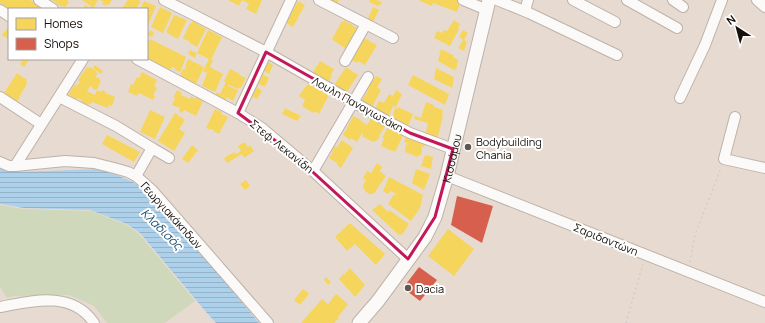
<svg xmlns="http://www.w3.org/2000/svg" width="765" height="323" font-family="Manrope,sans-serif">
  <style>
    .green { fill: #d0d8bc }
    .water { fill: url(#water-rules) }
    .homes { fill: #f6d55c }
    .shops { fill: #d6604d }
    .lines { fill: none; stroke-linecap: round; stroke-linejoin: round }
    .minor-casing { stroke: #bcb2aa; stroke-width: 12 }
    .major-casing { stroke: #bcb2aa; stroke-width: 15 }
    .path { stroke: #d1cdcb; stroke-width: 1.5; stroke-dasharray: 2 3; stroke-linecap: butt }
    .minor { stroke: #fbfaf8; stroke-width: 10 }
    .major { stroke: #fbfaf8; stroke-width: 13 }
    .marked { fill: none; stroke: #c2185b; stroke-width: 3; stroke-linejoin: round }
    .poi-dot { fill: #605850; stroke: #fff; stroke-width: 1.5 }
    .labels { text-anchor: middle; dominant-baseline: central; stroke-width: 4; stroke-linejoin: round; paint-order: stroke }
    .street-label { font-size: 11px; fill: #18110b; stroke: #fff }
    .poi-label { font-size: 11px; fill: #18110b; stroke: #fff; text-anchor: start }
    .water-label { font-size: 12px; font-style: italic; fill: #1c5073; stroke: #fff }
  </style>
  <defs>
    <pattern id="water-rules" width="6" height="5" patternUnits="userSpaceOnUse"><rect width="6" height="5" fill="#aed1eb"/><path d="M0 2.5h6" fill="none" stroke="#95b2c8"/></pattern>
  </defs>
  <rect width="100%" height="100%" fill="#e7dbd1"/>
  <path class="green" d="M0,205L23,209L91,211L127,225L139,234L195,301L165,323H107L94,306L69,295L15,296L7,298L0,287Z"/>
  <path class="water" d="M0,167L18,172L95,169L111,173L131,181L146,190L161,204L259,323H216L206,312L140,233L127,224L90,210L24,208L0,204Z"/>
  <g class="homes">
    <path d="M0,0H30L40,6L38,9H9L0,3Z"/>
    <path d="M52,0H67L69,2L65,7L62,6V7Z"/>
    <path d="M82,0H98L93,9H83L85,5L90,8L91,6Z"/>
    <path d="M100,0H112L109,5L108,4L106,6L102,4L103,2Z"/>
    <path d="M128,0H138L141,1L136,9H121L123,6H124Z"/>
    <path d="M228,0H262L256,14L246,9L249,4L242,0L239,6Z"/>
    <path d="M324,0H339L336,6Z"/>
    <path d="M370,0H377L382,2L380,6L378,5L377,6L369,2Z"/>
    <path d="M420,0H458L461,1L457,12L433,3L432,6L420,1Z"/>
    <path d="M144,1L156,6L147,28V9H140Z"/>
    <path d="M298,1L305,5L293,27L286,23Z"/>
    <path d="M160,7L172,13L163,33L151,27Z"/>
    <path d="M373,7L379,10L371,26L366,23Z"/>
    <path d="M174,15L187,20L178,39L167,33V32H166Z"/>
    <path d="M344,20L357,28L346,49L333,40L332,39L342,21L344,22Z"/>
    <path d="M454,20L460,24L458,28L459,29L450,46L434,38L437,31L442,33L444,30L447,31Z"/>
    <path d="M193,21L206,29L197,47L190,43V42L183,38L190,23L191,24Z"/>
    <path d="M9,26V40L2,35Z"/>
    <path d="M150,30L154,33L152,37L147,35Z"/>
    <path d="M208,30L222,37L211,60L214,61L213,62H212L210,67L223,74L215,92L202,86L207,73L203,71L209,59L197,53Z"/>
    <path d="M463,30L468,33L464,40L467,42L464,51L458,48L463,40L459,37Z"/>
    <path d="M362,37L377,45L365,65L358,61L357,63L351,60Z"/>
    <path d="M150,39L186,57L180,72L175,70V68L172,67L170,70L147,59V45Z"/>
    <path d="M441,49L453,55V57L458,60L456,70L452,69L438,61Z"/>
    <path d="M190,50L197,53L195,58L188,54Z"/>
    <path d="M23,59H30L24,67L20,64Z"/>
    <path d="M188,59L204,67L196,84L180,76L183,69H185L186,66H185Z"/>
    <path d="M265,59L273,65L269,74L259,68Z"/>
    <path d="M320,61L334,69L331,75L332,76L327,85L314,77L316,74L313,72Z"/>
    <path d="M95,65L103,71L101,74L93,68Z"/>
    <path d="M87,67L89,68L90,67L97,72L96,73H98L95,77L97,78V77L100,79L99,80L101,81L97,90L95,89V90L92,88V87L90,86L87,91L95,95L97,90L101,92L102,90L106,92L105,94H106V93L115,97L112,106L109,105L108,108L92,102L91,104H90L88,105L81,102L82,100L77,98L76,100L68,95L75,84L77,86L80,82L78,80Z"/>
    <path d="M346,67L358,75L346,93L334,85Z"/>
    <path d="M436,68L454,77L452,88L434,79Z"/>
    <path d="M230,69L240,74L239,75L246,78L241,88H239L238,89L229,85L228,86L238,90L233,101L227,97L225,102L215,96L217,92L220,94L225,84V81H224Z"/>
    <path d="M142,72L157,80L154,86L157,88L153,95L155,96L153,100L139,93L137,96L128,92L131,84L133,85L137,77L139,78Z"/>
    <path d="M17,73L27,80L26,83L27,84L22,92L20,91L22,93L19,97H20L15,105L2,96Z"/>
    <path d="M261,73L269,78L265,87L255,82Z"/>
    <path d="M413,75L449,94L445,105L408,85Z"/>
    <path d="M376,76L382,79L377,87L381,90L372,107L362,100L368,91L366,90Z"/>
    <path d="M308,84L328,95L327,96L328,97L319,114L314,111L313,113L302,106L305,100L299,96L303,90L307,85H308Z"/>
    <path d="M254,85L262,91L257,99L249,95Z"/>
    <path d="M177,90L182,93L181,95L190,99L191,96L195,99L196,97L203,101L196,116L184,110L182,113L179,111L180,108L172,105L175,98H173Z"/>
    <path d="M396,90L402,94L396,107L393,106L388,118L375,111L378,102L380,101L384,103L389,94L393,96Z"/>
    <path d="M426,102L434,105V107L443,110L442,116H443L437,140L425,136L428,123L414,119L415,116L421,118Z"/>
    <path d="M398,107L413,114L407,128L392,121L394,115L393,114L395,108L398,109Z"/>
    <path d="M285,108L301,116L297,121L282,114Z"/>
    <path d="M215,109L222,112L221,114L228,117L219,134L213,131L214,130L210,129V130L206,128Z"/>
    <path d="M150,110L165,117L155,139L140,132Z"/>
    <path d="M175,113L185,120L179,129L185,133L174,151L158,141Z"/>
    <path d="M353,116L361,120V121L367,125L371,118L386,125L379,136L380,137L376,141H375L373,142L362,136L363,134L362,133L357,142L351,138L350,140L343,135L344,132H345Z"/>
    <path d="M389,125L405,132L395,152L381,146L384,138H382Z"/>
    <path d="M107,135L140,152L134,162L102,144Z"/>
    <path d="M407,135L426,141L424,147L422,146L421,149L422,150L421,155H419L418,157L405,152L406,144L408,145L409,144L404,142Z"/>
    <path d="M342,140L353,148L341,168L337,165V163L329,158L333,152L332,151L335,146L337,147Z"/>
    <path d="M244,142L248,147L250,145L254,151L244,158L242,154L227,163L224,158L234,152L236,154L241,151L238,146Z"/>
    <path d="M192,145L198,150L188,163L182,159Z"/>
    <path d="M425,155L433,157L431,169L421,166Z"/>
    <path d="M377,163L382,167L380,171L386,176L375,192L373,194H369L365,191L363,187L364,186L363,185L366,180L363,178L367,171L371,173Z"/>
    <path d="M416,169L430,174L424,190L412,183Z"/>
    <path d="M389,177L423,195L420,208L411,221L388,204L394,194L396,195L397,194L390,191L388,194L383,191Z"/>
    <path d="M246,180L250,186L245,190L240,184Z"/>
    <path d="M380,204L388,212L389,210L409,224L402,235L400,234L399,235L372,210Z"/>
    <path d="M350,223L385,254L376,265L355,244L347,251L335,237Z"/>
    <path d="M448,229L474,249L454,276L428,256Z"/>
    <path d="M350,268L365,285L355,297L339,279L343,274L344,275Z"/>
    <path d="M326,277L331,282L328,285L324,280Z"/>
    <path d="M303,289L309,294L300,305L294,300Z"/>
    <path d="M336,294L348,304L338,317L339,318L334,323H301L322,299L328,304Z"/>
  </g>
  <g class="shops">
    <path d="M457,196L493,206L482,243L451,225Z"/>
    <path d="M419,267L437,280L420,301L403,288Z"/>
  </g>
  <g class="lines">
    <defs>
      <g id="minor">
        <path d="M39,0L53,9"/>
        <path d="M164,0L192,14L266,52L385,120L410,133L453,149"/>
        <path d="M319,0L393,38"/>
        <path d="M463,0L487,10"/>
        <path d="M497,0L529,13L617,55"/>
        <path d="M573,0L615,22"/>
        <path d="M627,0L677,28"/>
        <path d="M673,0L683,7"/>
        <path d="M757,0L765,7"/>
        <path d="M0,10L9,16"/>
        <path d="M525,11L528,0"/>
        <path d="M137,59L238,113L262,128L313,171L408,259"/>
        <path d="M345,61L366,24"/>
        <path d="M0,97L41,124"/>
        <path d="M59,97L116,126L152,148L136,176"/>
        <path d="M680,98L705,45L722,0"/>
        <path d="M238,113L291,0"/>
        <path d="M735,117L724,159L765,168"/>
        <path d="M152,148L169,158"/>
        <path d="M0,162L9,166H15L65,161L94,163L114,168L128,172L136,176L152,190L166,206L268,323"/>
        <path d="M15,166L83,59"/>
        <path d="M313,171L368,77"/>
        <path d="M447,176L765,302"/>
        <path d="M0,307C32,301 72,290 94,323"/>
      </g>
      <g id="major">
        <path id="s1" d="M359,323L378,301L425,237L435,217L447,176L489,0"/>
      </g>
    </defs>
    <use href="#minor" class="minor-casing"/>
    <use href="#major" class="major-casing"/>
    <g class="path">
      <path d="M690,262L695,235L721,168"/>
      <path d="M626,323L643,264"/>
    </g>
    <use href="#minor" class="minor"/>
    <use href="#major" class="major"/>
  </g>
  <path class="marked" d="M266,52L410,133L453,149L435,217L408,259L292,153L238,113Z"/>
  <g class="poi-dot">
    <circle cx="468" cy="147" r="4"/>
    <circle cx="408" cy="288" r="4"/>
  </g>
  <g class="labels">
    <g class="street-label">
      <text transform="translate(358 104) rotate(29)">Λουλη Παναγιωτάκη</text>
      <text transform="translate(282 146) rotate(39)">Στεφ. Λεκανίδη</text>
      <text stroke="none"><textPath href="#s1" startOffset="192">Κισσάμου</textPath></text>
      <text transform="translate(172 215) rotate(48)">Γεωργιακάκηδων</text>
      <text transform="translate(606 239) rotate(22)">Σαριδαντώνη</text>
    </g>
    <g class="poi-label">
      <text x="476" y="141">Bodybuilding<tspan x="476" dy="13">Chania</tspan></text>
      <text x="416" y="288">Dacia</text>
    </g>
    <g class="water-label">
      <text transform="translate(162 229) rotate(45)">Κλαδισός</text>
    </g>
  </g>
  <rect x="8" y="8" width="140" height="52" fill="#ffffff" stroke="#a3a09d"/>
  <rect x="16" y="18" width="20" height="12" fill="#f6d55c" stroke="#a3a09d"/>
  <text x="44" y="28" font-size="12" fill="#18110b">Homes</text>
  <rect x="16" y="38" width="20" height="12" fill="#d6604d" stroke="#a3a09d"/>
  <text x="44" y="48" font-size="12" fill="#18110b">Shops</text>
  <g transform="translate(737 28) rotate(324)" stroke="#ffffff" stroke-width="3" paint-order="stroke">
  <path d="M0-3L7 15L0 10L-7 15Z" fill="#18110b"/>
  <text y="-6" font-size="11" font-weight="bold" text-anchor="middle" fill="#18110b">N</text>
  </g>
</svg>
